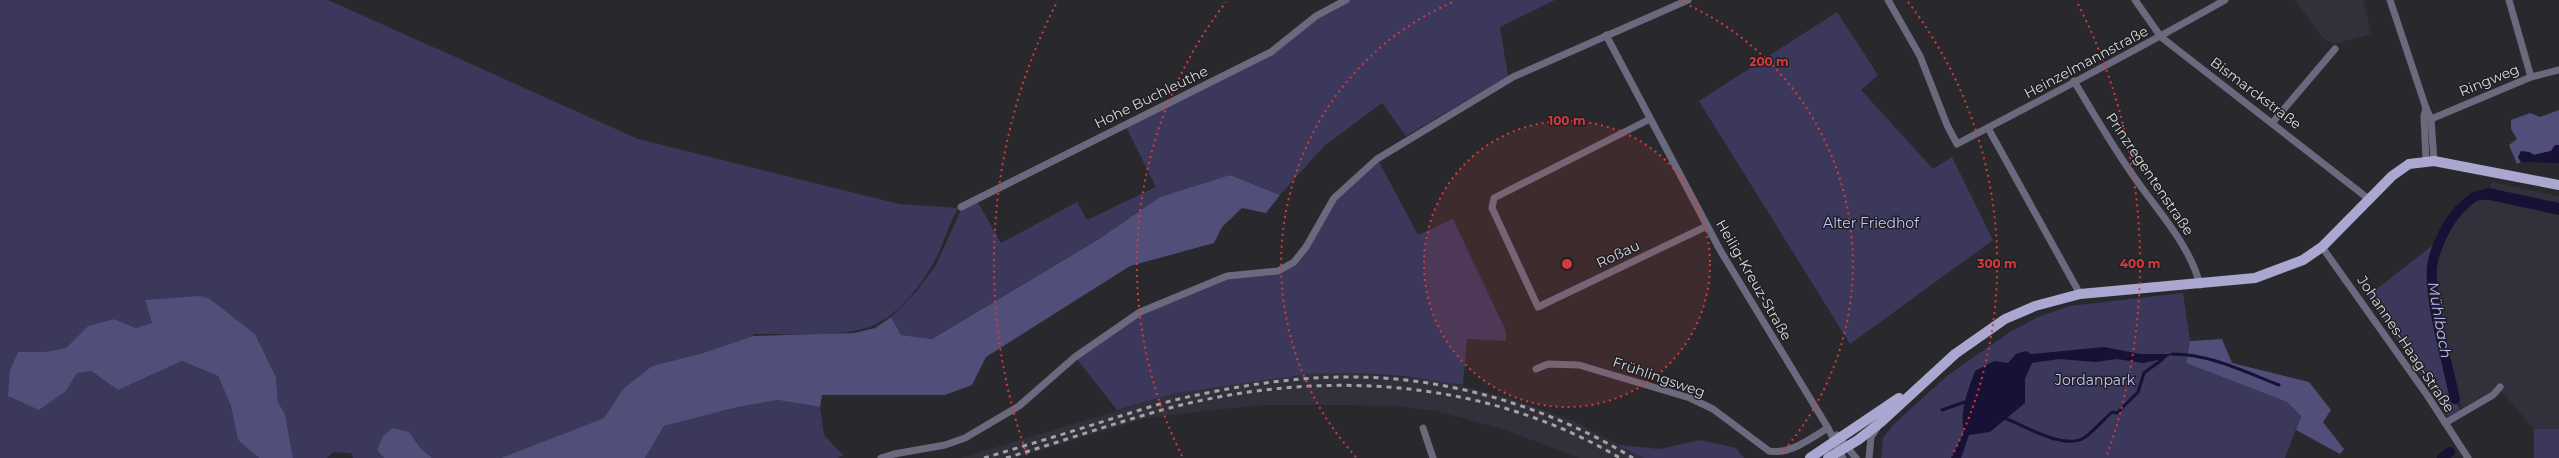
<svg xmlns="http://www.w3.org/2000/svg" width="2559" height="458" font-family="Montserrat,sans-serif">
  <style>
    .built { fill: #32313b }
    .green { fill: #3b385c }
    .forest { fill: #514e79 }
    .water { fill: #171136 }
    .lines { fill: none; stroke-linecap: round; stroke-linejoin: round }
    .stream { stroke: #171136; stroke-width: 3 }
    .canal { stroke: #171136; stroke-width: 10 }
    .street { stroke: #6a697d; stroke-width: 7 }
    .primary { stroke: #aaa8d1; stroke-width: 10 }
    .rail { stroke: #a3a3a6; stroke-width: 3; stroke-dasharray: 5 5; stroke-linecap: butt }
    .ring { fill: none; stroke: #d63a3a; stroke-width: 2; stroke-dasharray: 2 4 }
    .labels { text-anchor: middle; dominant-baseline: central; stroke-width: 3; stroke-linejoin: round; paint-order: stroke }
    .street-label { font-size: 14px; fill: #dadadd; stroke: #1f1f24 }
    .park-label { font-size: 14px; fill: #c5c3fc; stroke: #1f1f24 }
    .water-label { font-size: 15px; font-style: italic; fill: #bcb8fe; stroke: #1f1f24 }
    .centre { fill: #d63a3a; stroke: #1f1f24; stroke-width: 2 }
    .ring-label { font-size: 12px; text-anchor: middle; font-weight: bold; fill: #d63a3a; stroke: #1f1f24; stroke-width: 3; stroke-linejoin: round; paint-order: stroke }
  </style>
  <rect width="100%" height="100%" fill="#29292d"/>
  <g class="built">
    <path d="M2295,0H2363L2371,34L2334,44L2323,38Z"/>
    <path d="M2491,182L2559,196V429H2534L2497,386L2484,397L2463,408L2457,398L2437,301L2435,268L2451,223L2472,198L2483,195H2490Z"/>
    <path d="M1357,373L1443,381L1512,399L1574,421L1644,458H1579L1500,428L1436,411L1398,406L1355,405H1261L1177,414L1143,419L1014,458H961L1176,393L1309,374Z"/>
  </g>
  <g class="green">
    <path d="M0,0H328L638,139L899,204L958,208C948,226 943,246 933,264C920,286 899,314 874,325C847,338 784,334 753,334V336L703,353L652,366L623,389L604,418L501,458H432L421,449L409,432L383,436L378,450L384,458H353L351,453L333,452L327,458H293L285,414L278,402L276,377L255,334L210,299L145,300L153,323L136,328L114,319L88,326L66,348L47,352H19L66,391L77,373L91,371L118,390L182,361L218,376L231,406L238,440L259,458H0Z"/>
    <path d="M1349,0H1555L1500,27L1508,76L1406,136L1382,103L1324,146L1280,195L1230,175L1160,197L1099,239L932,339L901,335L891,317L916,292L936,265L962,208L977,201L1001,243L1077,202L1087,220L1156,187L1126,127L1271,54L1317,18Z"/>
    <path d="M1837,12L1878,75L1861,90L1933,169L1952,157L1993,240L1850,344L1699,101Z"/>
    <path d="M1379,162L1418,235L1453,219L1506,331V341L1467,339L1463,385L1404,376L1357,373L1309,374L1176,393L1117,410L1077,359L1140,314L1227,279L1279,273L1295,263L1335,200Z"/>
    <path d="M2438,241L2430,267L2433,301L2454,400L2460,410L2448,416L2368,296Z"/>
    <path d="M2183,293L2190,341L2186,363L2287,402L2301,416L2285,458H1881L1883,438L1894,424L1948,375L2010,332L2038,317L2070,306Z"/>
    <path d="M778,400L820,407L824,435L843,455L838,458H645L664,426L738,407Z"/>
    <rect x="2534" y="429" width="25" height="29"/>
    <path d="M1700,440L1736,448L1744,458H1644L1618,445L1660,449Z"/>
  </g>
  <g class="forest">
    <path d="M2559,110V145H2555L2551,151L2534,155L2529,152L2518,157L2521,162L2517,164L2509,145L2517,139L2511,129V120L2530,113L2540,117Z"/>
    <path d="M1230,175L1280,195L1266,213L1242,208L1222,227L1214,243L1130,266L986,357L972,385L945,395H822L820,407L778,400L738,407L664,426L645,458H501L604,418L623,389L652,366L703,353L753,336L854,333L875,328L891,317L901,335L932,339L1099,239L1160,197Z"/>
    <path d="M199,296L210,299L255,334L276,377L278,402L285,414L293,458H259L238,440L231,406L218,376L182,361L118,390L91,371L77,373L66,391L39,410L8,396L10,370L18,352H46L66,348L88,326L114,319L136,328L152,323L145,300Z"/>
    <path d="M2222,339L2232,363L2309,382L2331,410L2323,422L2344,449L2340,454L2296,430L2301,416L2287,402L2186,363L2190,341Z"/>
    <path d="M393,428L409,432L421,449L432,458H384L377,450L383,436Z"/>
  </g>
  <g class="water">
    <path d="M2555,145H2559V163L2521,162L2518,157L2521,151L2529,152L2534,155L2551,151Z"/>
    <path d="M2489,188L2559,203V215L2489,200L2484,189Z"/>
    <path d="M2104,347L2140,354H2172L2163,359L2143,363L2117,359L2096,362L2059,359L2032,363L2025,379V403L1990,432L1969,435L1961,458H1951L1964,432C1959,412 1968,390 1975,371L1994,361L2008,363L2016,354L2026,351L2031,354Z"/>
  </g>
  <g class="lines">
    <g class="stream">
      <path d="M2172,354C2210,354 2245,372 2279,385"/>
      <path d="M1942,410L1965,402"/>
      <path d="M2005,418C2024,426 2064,450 2084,438C2094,431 2103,420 2112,412L2117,413L2138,392L2144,373L2163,359"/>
    </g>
    <g class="canal">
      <path d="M2455,399C2448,365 2429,301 2432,267C2434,249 2447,223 2459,210C2473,196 2477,192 2498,196"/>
      <path d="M2442,458L2450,452"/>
    </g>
    <g class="street">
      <path d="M1888,0L1920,56L1947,125L1957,144C2047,97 2137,50 2225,0"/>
      <path d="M2135,0L2161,37L2370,200"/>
      <path d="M2390,0L2426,108L2431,119L2434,161"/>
      <path d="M2509,0L2531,77"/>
      <path d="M1606,35L1720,250L1828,428L1843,458"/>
      <path d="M2074,81C2092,111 2110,142 2130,171C2154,207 2189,242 2200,285"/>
      <path d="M1650,119L1494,198L1492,208L1538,307L1707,226"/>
      <path d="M2431,119L2531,77L2559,70"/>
      <path d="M2273,122L2335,49"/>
      <path d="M1988,128L2080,294"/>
      <path d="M2426,161L2424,116L2426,108"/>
      <path d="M961,207L1271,52L1316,16L1346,0"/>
      <path d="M2322,247L2427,395L2468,458"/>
      <path d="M1536,369L1548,364L1579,365L1690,398L1713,409L1769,451C1790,455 1811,438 1828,428"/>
      <path d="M2445,423L2493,395L2500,387"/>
      <path d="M1423,428L1433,458"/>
      <path d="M1837,435L1856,458"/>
      <path d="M881,458L894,454L945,445L965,438L1019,406L1075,357L1140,312L1227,276L1278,271L1294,262L1306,247L1334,198L1377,159L1513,77L1688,0"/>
      <path d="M1869,458L1871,437L1877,428"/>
    </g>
    <g class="primary">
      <path d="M1810,458L1899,398"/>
      <path d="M1828,458L1858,440L1881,422L1955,354L2005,319L2035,306L2080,294L2255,278L2303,260L2322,247L2392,176L2409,164L2434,161L2559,185"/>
    </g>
    <g class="rail">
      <path d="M984,458C1027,445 1071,432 1114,418C1135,412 1157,404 1179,399C1236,386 1297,376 1356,377C1452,378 1551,408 1633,458"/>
      <path d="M1006,458C1063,441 1120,421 1177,406C1326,369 1486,379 1620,458"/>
    </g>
  </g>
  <circle cx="1567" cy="264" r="143" fill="#d63a3a" fill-opacity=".12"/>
  <g class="ring">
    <circle cx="1567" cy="264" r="143"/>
    <path d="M1356 457A286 286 0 0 1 1455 1M1679 1A286 286 0 0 1 1778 457"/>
    <path d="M1182 456A430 430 0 0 1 1226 2M1908 2A430 430 0 0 1 1952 456"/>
    <path d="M1027 455A573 573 0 0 1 1056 4M2078 4A573 573 0 0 1 2107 455"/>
  </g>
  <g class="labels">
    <g class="street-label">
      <text transform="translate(2086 62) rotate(-28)">Heinzelmannstraße</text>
      <text transform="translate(2489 80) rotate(-22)">Ringweg</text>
      <text transform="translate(2256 93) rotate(37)">Bismarckstraße</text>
      <text transform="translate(1151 97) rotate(-26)">Hohe Buchleuthe</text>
      <text transform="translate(2150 174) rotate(56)">Prinzregentenstraße</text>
      <text transform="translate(1618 254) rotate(-25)">Roßau</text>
      <text transform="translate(1754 280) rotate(60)">Heilig-Kreuz-Straße</text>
      <text transform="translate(2406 344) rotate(56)">Johannes-Haag-Straße</text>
      <text transform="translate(1659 377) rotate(19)">Frühlingsweg</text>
    </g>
    <g class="park-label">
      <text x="1871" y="223">Alter Friedhof</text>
      <text x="2095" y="380">Jordanpark</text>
    </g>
    <g class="water-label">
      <text transform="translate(2440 320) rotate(80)">Mühlbach</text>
    </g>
  </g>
  <circle cx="1567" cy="264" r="6" class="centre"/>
  <g class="ring-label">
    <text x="1769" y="66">200 m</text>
    <text x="1567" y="125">100 m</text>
    <text x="1997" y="268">300 m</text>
    <text x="2140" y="268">400 m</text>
  </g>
</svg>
